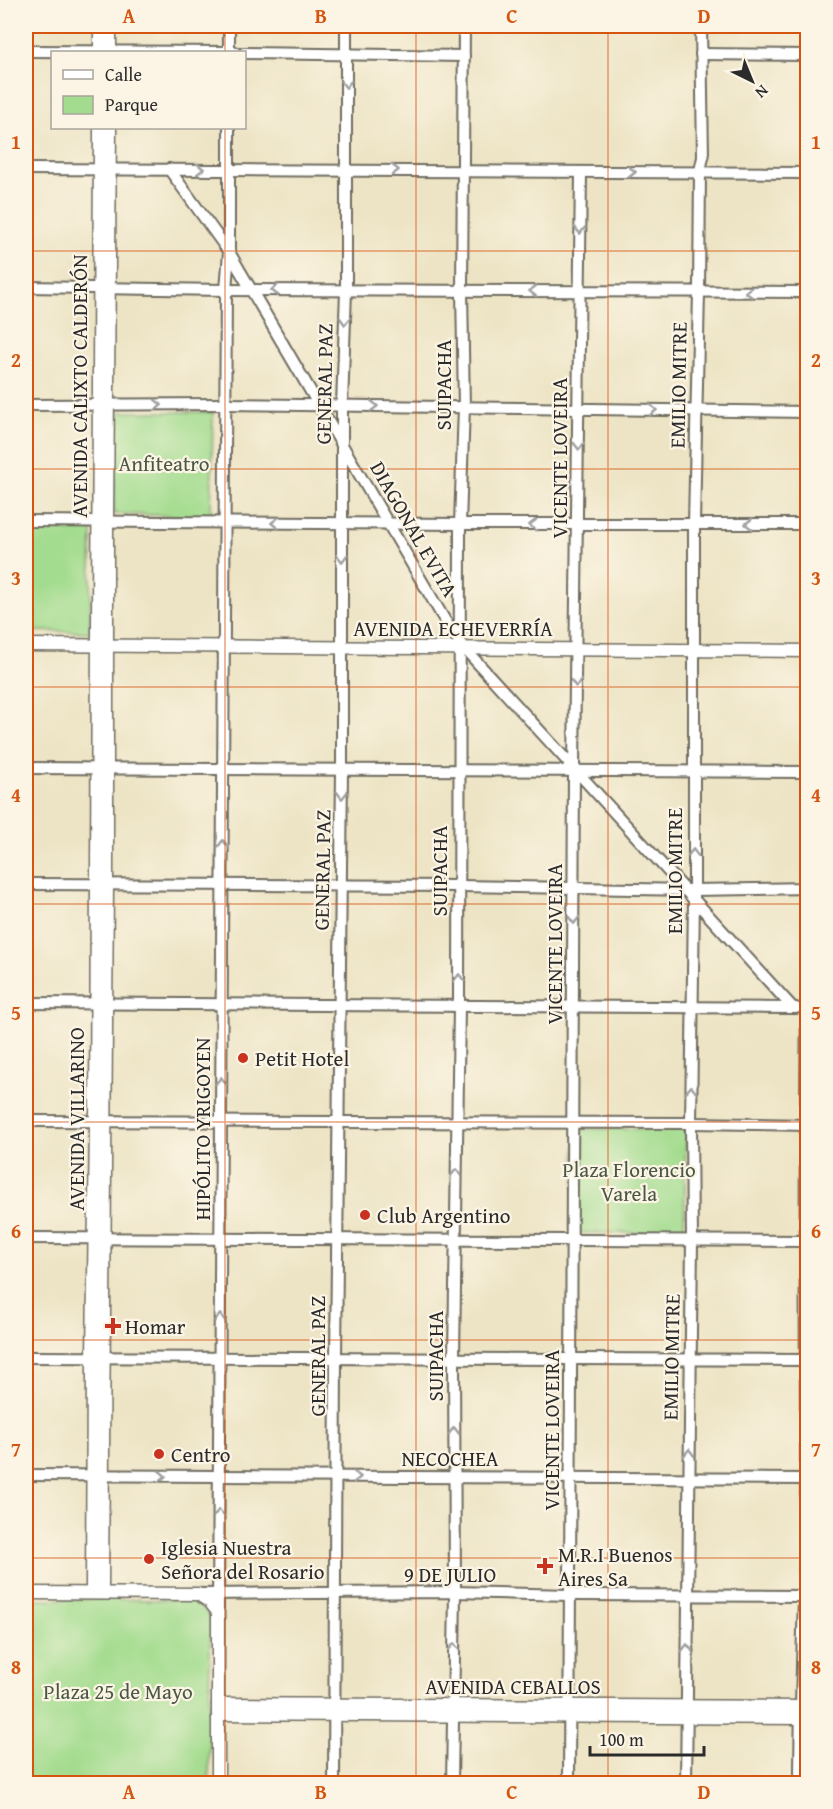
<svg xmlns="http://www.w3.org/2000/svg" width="833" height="1809" font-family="'Gentium Book Plus',serif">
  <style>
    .green { fill: #a3dc8e; stroke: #67845c; stroke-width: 1.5 }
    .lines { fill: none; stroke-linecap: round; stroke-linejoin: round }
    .minor-casing { stroke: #6f6c61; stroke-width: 14 }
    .major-casing { stroke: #6f6c61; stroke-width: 15 }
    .minor { stroke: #fff; stroke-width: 10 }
    .major { stroke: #fff; stroke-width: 12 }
    .oneway { stroke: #a0a0a0 }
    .grid { fill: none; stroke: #d5540f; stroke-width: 1.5; stroke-opacity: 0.55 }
    .poi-dot { fill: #c8321e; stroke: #fcf5e5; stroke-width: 2 }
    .labels { text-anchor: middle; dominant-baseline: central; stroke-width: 4.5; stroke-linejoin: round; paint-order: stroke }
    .street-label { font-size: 21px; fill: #2b2b2b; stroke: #fcf5e5 }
    .park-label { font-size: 21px; fill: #495744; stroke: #fcf5e5 }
    .poi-label { font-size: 21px; fill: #2b2b2b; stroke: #fcf5e5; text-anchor: start }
    .neatline { fill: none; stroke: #d5540f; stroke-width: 2 }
    .grid-label { font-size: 20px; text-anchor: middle; font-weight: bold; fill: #d5540f }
  </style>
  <rect width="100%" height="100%" fill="#fcf5e5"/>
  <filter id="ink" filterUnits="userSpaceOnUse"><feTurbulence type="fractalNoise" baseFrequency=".0167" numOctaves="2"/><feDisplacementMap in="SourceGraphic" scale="12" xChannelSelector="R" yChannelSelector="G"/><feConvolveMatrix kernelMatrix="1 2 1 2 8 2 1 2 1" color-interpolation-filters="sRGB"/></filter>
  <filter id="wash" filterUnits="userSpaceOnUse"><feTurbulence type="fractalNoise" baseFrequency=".008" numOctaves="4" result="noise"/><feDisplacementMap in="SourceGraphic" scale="24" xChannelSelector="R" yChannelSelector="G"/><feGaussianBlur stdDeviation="1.35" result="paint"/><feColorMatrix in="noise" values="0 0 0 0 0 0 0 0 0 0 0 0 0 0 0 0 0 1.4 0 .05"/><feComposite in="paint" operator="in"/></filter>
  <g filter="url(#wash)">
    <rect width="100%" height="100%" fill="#ede4c5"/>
    <g class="green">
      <path d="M117,412H213L211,517L114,514Z"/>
      <path d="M26,527H92L90,632L26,631Z"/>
      <path d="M576,1129H686L684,1233H573Z"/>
      <path d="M26,1599L191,1600L202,1606L210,1618L209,1783L26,1784Z"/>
    </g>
  </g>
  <g filter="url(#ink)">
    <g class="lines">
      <defs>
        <g id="minor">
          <path d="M26,51L235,52"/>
          <path d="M229,52V26"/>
          <path d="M244,53L464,56"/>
          <path d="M701,54L808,55"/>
          <path d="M26,169L808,173"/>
          <path d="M169,169L229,252L447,624L464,648L793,1008"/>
          <path d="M26,287L226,290L808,292"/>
          <path d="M26,405L226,404L808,412"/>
          <path d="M26,521L460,524H808"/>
          <path d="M26,768L808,772"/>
          <path d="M26,884L459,886L693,890L808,888"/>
          <path d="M26,1003L796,1008"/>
          <path d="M26,1121L691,1123L808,1125"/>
          <path d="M26,1238L808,1241"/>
          <path d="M26,1357L808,1360"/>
          <path d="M26,1475L808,1479"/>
          <path d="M198,1594L455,1592L570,1595L808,1596"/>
          <path d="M218,1612L226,290L229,252V128"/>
          <path d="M334,1784L336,1358L342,770V406L346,290V26"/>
          <path d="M452,1784L455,1592L454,1358L459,1006L460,524L464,407L462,290L464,26"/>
          <path d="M569,1784L574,768L581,172"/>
          <path d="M686,1784L692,1241L691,1123L694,899V524L699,292L700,171L703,157L701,26"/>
          <path d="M800,1784C800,1682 806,1581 806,1479C806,1304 804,1128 808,953"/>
        </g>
        <g id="major">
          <path d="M100,52V26"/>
          <path d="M110,52V26"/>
          <path d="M26,645L808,651"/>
          <path d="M26,1593L198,1594L210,1602L218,1612V1784"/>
          <path d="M92,1593L93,1358L96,1122L100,128"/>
          <path d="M102,1593L107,885V521L110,128"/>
          <path d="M218,1704L808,1707"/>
          <path d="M218,1714L808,1718"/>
        </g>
      </defs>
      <use href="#minor" class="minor-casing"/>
      <use href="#major" class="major-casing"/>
      <use href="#minor" class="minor"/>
      <use href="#major" class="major"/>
    </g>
    <defs><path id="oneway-chevron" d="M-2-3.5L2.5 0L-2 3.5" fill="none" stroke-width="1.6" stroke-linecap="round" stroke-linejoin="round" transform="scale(1.5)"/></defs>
    <g class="oneway">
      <use href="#oneway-chevron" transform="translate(346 84) rotate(90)"/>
      <use href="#oneway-chevron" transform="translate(200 169)"/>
      <use href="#oneway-chevron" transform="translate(395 170)"/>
      <use href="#oneway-chevron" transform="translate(632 172)"/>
      <use href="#oneway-chevron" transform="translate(580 230) rotate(91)"/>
      <use href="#oneway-chevron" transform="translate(275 290) rotate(-180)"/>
      <use href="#oneway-chevron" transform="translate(533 291) rotate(-179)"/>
      <use href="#oneway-chevron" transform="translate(749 292) rotate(180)"/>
      <use href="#oneway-chevron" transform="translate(345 321) rotate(92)"/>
      <use href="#oneway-chevron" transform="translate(158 405)"/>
      <use href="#oneway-chevron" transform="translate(374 406) rotate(1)"/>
      <use href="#oneway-chevron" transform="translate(653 410) rotate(1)"/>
      <use href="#oneway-chevron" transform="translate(579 446) rotate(90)"/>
      <use href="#oneway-chevron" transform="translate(275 523) rotate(-180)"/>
      <use href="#oneway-chevron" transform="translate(749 524) rotate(180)"/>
      <use href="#oneway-chevron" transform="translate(533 525) rotate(-180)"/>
      <use href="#oneway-chevron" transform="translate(342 558) rotate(90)"/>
      <use href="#oneway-chevron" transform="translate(576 683) rotate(91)"/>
      <use href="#oneway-chevron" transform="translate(342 795) rotate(91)"/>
      <use href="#oneway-chevron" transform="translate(223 844) rotate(-90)"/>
      <use href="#oneway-chevron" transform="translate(693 853) rotate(-90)"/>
      <use href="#oneway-chevron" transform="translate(574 920) rotate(90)"/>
      <use href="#oneway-chevron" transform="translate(459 978) rotate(-90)"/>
      <use href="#oneway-chevron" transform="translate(221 1081) rotate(-89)"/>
      <use href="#oneway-chevron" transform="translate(691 1090) rotate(-90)"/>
      <use href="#oneway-chevron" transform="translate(456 1173) rotate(-90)"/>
      <use href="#oneway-chevron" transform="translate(220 1318) rotate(-90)"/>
      <use href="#oneway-chevron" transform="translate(454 1431) rotate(-90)"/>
      <use href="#oneway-chevron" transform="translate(689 1453) rotate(-89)"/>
      <use href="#oneway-chevron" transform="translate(162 1476) rotate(1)"/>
      <use href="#oneway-chevron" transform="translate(357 1477)"/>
      <use href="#oneway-chevron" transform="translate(219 1513) rotate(-90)"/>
      <use href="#oneway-chevron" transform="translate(454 1647) rotate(-89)"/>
      <use href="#oneway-chevron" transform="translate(687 1648) rotate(-90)"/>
    </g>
  </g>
  <path class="grid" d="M225,26V52M416,26V1784M608,26V1784M225,128V1784M26,251H808M26,469H808M26,687H808M26,904H808M26,1122H808M26,1340H808M26,1558H808"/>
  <g class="poi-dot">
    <circle cx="243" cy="1058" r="6"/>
    <circle cx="365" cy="1215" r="6"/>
    <path d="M110 1317h6v6h6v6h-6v6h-6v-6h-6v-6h6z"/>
    <circle cx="159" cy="1454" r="6"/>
    <circle cx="149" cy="1559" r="6"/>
    <path d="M542 1557h6v6h6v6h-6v6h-6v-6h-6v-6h6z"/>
  </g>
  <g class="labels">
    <g class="street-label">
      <text transform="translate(324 384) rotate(-89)">GENERAL PAZ</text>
      <text transform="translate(443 385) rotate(-90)">SUIPACHA</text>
      <text transform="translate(678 385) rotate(-89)">EMILIO MITRE</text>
      <text transform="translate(79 386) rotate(-90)">AVENIDA CALIXTO CALDERÓN</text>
      <text transform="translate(559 458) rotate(-90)">VICENTE LOVEIRA</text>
      <text transform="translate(414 529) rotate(60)">DIAGONAL EVITA</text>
      <text x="453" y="628">AVENIDA ECHEVERRÍA</text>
      <text transform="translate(322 870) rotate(-89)">GENERAL PAZ</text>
      <text transform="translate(439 871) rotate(-90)">SUIPACHA</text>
      <text transform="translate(674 871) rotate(-90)">EMILIO MITRE</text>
      <text transform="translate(554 944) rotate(-90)">VICENTE LOVEIRA</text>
      <text transform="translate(76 1119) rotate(-90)">AVENIDA VILLARINO</text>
      <text transform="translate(202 1129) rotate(-90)">HIPÓLITO YRIGOYEN</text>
      <text transform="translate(317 1356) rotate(-90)">GENERAL PAZ</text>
      <text transform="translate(435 1356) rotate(-90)">SUIPACHA</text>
      <text transform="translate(671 1357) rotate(-89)">EMILIO MITRE</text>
      <text transform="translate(551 1430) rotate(-90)">VICENTE LOVEIRA</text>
      <text x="450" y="1458">NECOCHEA</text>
      <text x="450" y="1574">9 DE JULIO</text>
      <text x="513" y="1686">AVENIDA CEBALLOS</text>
    </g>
    <g class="park-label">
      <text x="164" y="463">Anfiteatro</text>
      <text x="629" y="1169">Plaza Florencio<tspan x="629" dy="24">Varela</tspan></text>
      <text x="118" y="1691">Plaza 25 de Mayo</text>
    </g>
    <g class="poi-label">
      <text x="255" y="1058">Petit Hotel</text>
      <text x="377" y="1215">Club Argentino</text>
      <text x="125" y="1326">Homar</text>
      <text x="171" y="1454">Centro</text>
      <text x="161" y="1547">Iglesia Nuestra<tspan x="161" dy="24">Señora del Rosario</tspan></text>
      <text x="558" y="1554">M.R.I Buenos<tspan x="558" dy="24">Aires Sa</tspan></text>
    </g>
  </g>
  <rect width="833" height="1809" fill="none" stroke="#fcf5e5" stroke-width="66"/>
  <rect x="51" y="51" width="195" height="78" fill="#fcf5e5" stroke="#a8a49b" stroke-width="1.5"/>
  <rect x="63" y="70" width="30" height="9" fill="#ffffff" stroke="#a8a49b" stroke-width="1.5"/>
  <text x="105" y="81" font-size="18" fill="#2b2b2b">Calle</text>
  <rect x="63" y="96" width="30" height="18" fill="#a3dc8e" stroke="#a8a49b" stroke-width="1.5"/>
  <text x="105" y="111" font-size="18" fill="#2b2b2b">Parque</text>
  <g transform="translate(752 81) rotate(137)" stroke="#fcf5e5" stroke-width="4.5" paint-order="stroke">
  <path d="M0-4.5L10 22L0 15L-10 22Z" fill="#2b2b2b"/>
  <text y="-9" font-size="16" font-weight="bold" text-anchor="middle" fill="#2b2b2b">N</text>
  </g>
  <path d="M590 1746v9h114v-9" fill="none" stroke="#2b2b2b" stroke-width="3"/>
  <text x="599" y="1746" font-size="18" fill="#2b2b2b" stroke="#fcf5e5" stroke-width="4.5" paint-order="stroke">100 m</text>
  <rect x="33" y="33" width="767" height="1743" class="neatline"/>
  <g class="grid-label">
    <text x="129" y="23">A</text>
    <text x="321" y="23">B</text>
    <text x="512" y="23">C</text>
    <text x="704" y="23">D</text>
    <text x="16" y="149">1</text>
    <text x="816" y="149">1</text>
    <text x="16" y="367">2</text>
    <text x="816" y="367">2</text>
    <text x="16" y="585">3</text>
    <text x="816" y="585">3</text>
    <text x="16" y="802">4</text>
    <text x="816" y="802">4</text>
    <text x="16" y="1020">5</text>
    <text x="816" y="1020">5</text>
    <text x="16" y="1238">6</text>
    <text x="816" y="1238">6</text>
    <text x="16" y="1456">7</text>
    <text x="816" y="1456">7</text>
    <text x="16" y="1674">8</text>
    <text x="816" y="1674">8</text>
    <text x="129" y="1799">A</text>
    <text x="321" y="1799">B</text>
    <text x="512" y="1799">C</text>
    <text x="704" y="1799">D</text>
  </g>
</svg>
